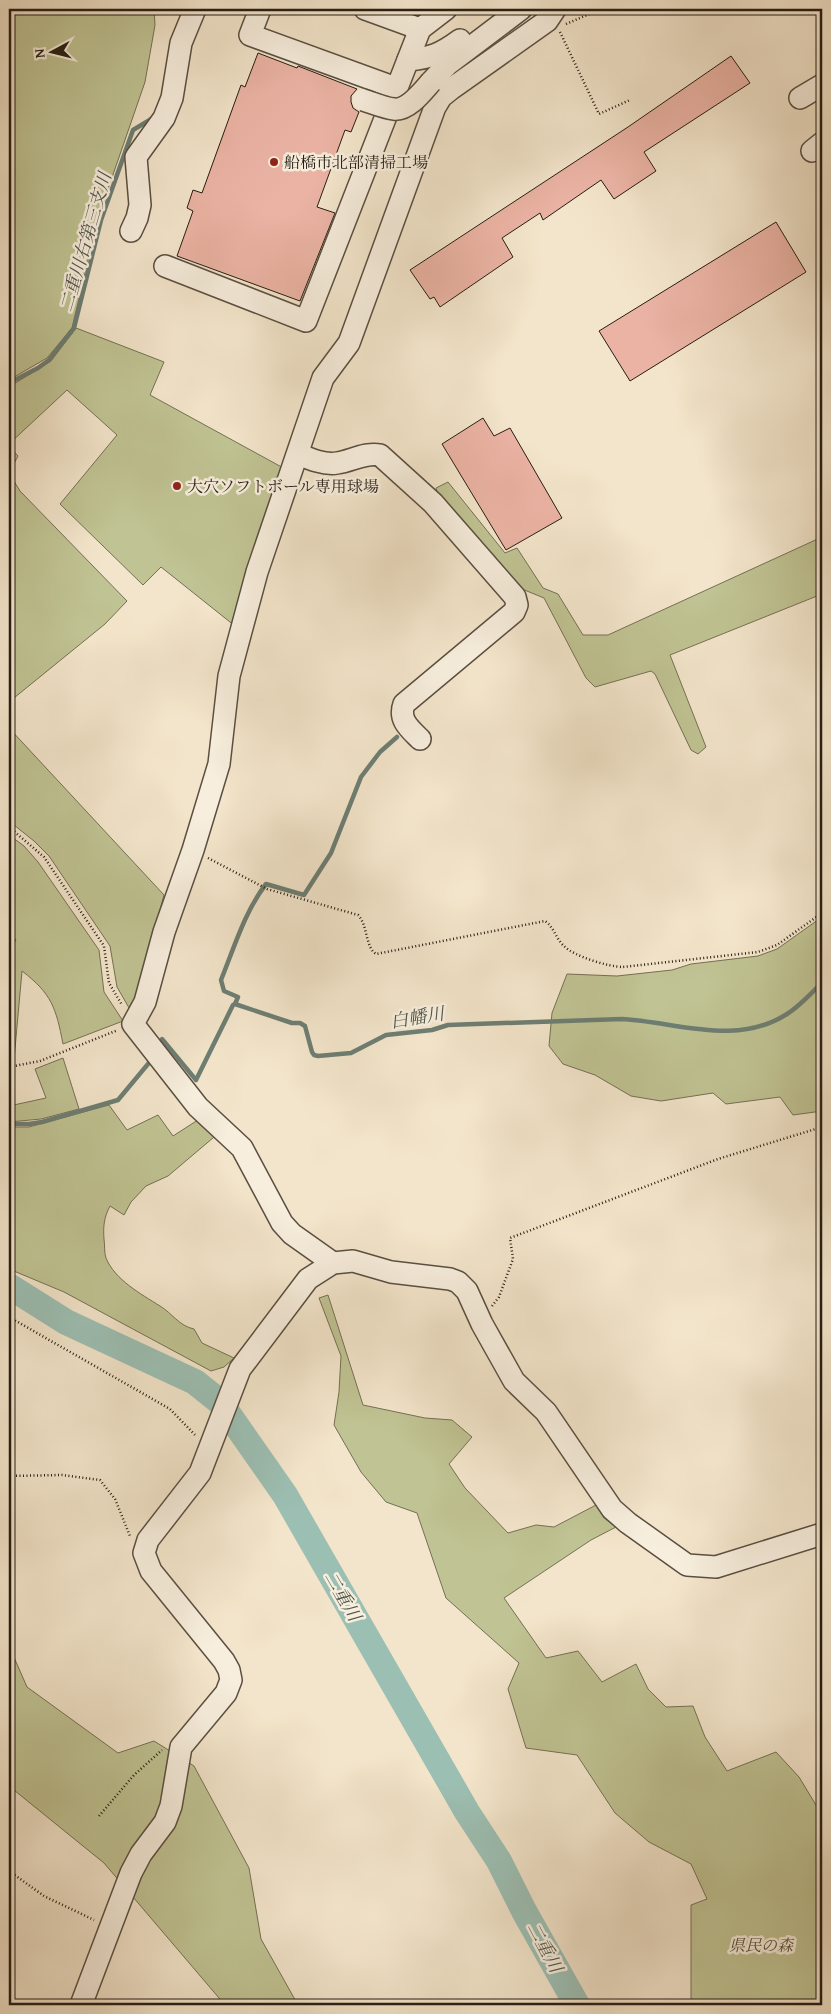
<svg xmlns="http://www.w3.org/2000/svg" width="831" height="2014" font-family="'Gentium Book Plus','Noto Serif JP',serif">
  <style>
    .green { fill: #c0c393; stroke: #747054 }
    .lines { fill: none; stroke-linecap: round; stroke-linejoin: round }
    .stream { stroke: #6d7e73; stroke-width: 4.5 }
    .river { stroke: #9cbfb3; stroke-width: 26 }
    .building { fill: #ebb3a4; stroke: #271d14 }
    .minor-casing { stroke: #5a4f42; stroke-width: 24 }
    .path { stroke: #271d14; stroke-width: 2.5; stroke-dasharray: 1 2.5; stroke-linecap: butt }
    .minor { stroke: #f7eedd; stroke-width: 21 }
    .minor-bridge-casing { stroke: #5a4f42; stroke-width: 24; stroke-linecap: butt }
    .minor-bridge { stroke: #f7eedd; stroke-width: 21 }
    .poi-dot { fill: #8f2418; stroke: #f7eedd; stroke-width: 2 }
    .labels { text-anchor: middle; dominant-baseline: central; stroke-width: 5; stroke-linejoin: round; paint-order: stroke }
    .poi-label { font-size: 16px; fill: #271d14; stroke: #f7eedd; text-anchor: start }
    .park-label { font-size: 16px; font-style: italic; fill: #554f3a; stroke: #f7eedd }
    .water-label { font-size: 18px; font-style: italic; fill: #50564c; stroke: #f7eedd }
  </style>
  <rect width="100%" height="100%" fill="#f3e5cb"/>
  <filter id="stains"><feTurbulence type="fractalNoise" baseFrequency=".004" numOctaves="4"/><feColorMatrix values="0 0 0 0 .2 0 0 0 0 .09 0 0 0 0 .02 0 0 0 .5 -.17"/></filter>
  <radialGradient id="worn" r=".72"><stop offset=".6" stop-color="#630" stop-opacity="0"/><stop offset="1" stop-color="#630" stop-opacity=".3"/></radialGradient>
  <g class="green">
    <path d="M9,9H154L155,25L145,82L98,218L72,328L47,358L9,380Z"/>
    <path d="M76,328L164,362L150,395L287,470L235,626L161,567L143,585L60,504L117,435L67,390L9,444V387L51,361Z"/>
    <path d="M9,446L18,456L9,473L20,491L127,601L105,624L9,702Z"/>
    <path d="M448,482L505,553L517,548L543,588L558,594L583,635H608L822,537V594L670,655L706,747L698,754L691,750L655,674L651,671L595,687L586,678L544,598L522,589L438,495L436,488Z"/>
    <path d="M9,728L164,895L132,1013L117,987L110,946L49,856L34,841L9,821Z"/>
    <path d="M9,835L24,846L38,862L99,950L104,992L123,1021L63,1044C56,1008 52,994 22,971L14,1060L9,1061V952L16,940L9,933Z"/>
    <path d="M822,917V1111L793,1115L780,1097L726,1104L713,1093L661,1101L631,1096L595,1075L563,1064L549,1046L552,1013L567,974L617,976L672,970L691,964L758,956L777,949Z"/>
    <path d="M63,1058L79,1109L41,1119L9,1122V1106L46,1098L35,1069Z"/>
    <path d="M109,1105L127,1130L158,1115L173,1136L201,1118L220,1132L168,1176L146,1186L131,1202L124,1215L110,1206C104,1217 103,1227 104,1239C105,1245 104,1253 106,1258C115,1280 141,1294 160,1306C172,1313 179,1326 194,1329L202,1343L234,1358L224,1367L211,1371L64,1292L9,1269V1127H29Z"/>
    <path d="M328,1295L363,1405L425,1418L452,1420L472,1437L449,1464L465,1488L508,1533L536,1525L554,1527L596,1505L604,1518L616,1527L591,1540L504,1598L546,1658L578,1651L602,1682L636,1664L648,1689L666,1707L693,1706L705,1737L727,1771L776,1752L799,1777L822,1815V2005H691V1905L707,1899L691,1864L649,1842L615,1813L577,1755L526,1748L508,1689L519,1663L446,1598L417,1513L386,1502L361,1472L334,1425L339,1392L341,1356L319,1298Z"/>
    <path d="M9,1646L27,1687L118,1753L154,1741L194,1766L249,1868L261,1939L298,2005H225L104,1863L9,1786Z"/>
  </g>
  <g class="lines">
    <g class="stream">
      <path d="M9,383L38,368L49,360L74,328L101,220L133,130L153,118"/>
      <path d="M235,1004L238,997L224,991L221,980C234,948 245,911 266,884L304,895L331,853L361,777L380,752L397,737"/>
      <path d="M159,1047L162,1039L196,1080L233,1005L235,1004L292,1023H300L305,1026L312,1052L314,1055L318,1056L351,1053L386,1035L432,1030L448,1025L622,1019C677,1022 736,1047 787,1014C800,1006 811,993 822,983"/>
      <path d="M9,1124H29L42,1122L118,1100L153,1058"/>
    </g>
    <path class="river" d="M9,1286L66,1322L195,1382L220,1402L285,1495L467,1812L499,1861L524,1911L577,2005"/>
  </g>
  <g class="building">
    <path d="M258,53L297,68L298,66L357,89L351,96V102L353,108L359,112L351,132L345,130L317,207L335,213L300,301L177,256L193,211L187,208L193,190L202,193L241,85L245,87Z"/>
    <path d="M731,56L750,83L644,152L656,171L614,199L601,180L543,220L540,213L502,238L513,257L440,307L434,297L430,299L410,270L628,127Z"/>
    <path d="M776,222L806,272L630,381L599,331Z"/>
    <path d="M483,418L494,436L510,428L562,518L506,550L442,444Z"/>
  </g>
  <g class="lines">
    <defs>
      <g id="minor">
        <path d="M260,9L250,35L396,88"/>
        <path d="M365,9L420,29"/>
        <path d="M408,60C431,58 441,54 460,40"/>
        <path d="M431,82L447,65L521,9"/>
        <path d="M800,98L822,85"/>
        <path d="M812,151L822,143"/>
        <path d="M131,231L137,218L140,205L136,157L164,118L172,98L181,43L195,9"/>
        <path d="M165,266L306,321L420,29L446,9"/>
        <path d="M298,454C310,459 324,465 337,463C351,461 366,452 380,455L433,503L515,597L517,605L514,612L404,704C398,720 410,729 420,739"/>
        <path d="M333,1263L292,1234L282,1223L242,1148L198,1107L133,1024L145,1002L164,932L193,850L219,764L229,676L257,572L323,378L349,343L435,107L441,97L451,89L547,21L555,9"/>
        <path d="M81,2005L131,1873L141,1854L165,1822L171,1806L181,1747L226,1693L231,1680L229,1670L224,1661L151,1571L144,1553L148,1540L200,1473L240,1369L308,1279L333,1263L353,1261L391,1272L450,1279L458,1282L467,1291L482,1324L514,1381L546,1412L612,1509L628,1523L687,1565L716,1567L822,1534"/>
      </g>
    </defs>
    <use href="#minor" class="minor-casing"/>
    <g class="path">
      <path d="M566,24L601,9"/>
      <path d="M560,32L599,114L630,100"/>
      <path d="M9,827L44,857L104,946L109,983L122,1005"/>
      <path d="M208,858L267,889L358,915C368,925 365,947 376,954L545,921C554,927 556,939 564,946C573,956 609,967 623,967L758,952L777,945L822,913"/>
      <path d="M9,1067L40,1061L118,1030"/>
      <path d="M492,1306L499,1297L513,1259L510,1238L718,1159L822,1127"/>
      <path d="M9,1317L170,1409L196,1436"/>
      <path d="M9,1476L62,1475L100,1480L115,1499L130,1536"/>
      <path d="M99,1816L134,1775L162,1750"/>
      <path d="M9,1871L44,1896L94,1920"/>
    </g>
    <use href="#minor" class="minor"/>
    <defs>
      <path id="minor-bridge" d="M363,100C373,103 384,108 394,109C408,111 423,91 431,82"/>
    </defs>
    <use href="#minor-bridge" class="minor-bridge-casing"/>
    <use href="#minor-bridge" class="minor-bridge"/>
  </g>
  <g class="poi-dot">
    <circle cx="274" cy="162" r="5"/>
    <circle cx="177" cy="486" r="5"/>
  </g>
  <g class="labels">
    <g class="poi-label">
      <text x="284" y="162">船橋市北部清掃工場</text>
      <text x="187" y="486">大穴ソフトボール専用球場</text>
    </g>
    <g class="park-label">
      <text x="761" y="1945">県民の森</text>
    </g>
    <g class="water-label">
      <text transform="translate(85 242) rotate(-74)">二重川右第三支川</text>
      <text transform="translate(417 1017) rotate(-9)">白幡川</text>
      <text transform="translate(343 1596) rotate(60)">二重川</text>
      <text transform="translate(545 1947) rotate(62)">二重川</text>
    </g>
  </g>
  <rect width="831" height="2014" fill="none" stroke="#f3e5cb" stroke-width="30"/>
  <rect x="10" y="10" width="811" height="1994" fill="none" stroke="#271d14" stroke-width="2.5"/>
  <rect x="15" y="15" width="801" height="1984" fill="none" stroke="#271d14"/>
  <g transform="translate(52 52) rotate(263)" stroke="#f7eedd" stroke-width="4" paint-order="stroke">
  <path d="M0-4L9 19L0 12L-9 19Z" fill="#271d14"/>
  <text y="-8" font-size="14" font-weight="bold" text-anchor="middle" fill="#271d14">N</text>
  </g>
  <rect width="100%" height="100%" filter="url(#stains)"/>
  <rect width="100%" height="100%" fill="url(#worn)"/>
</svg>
